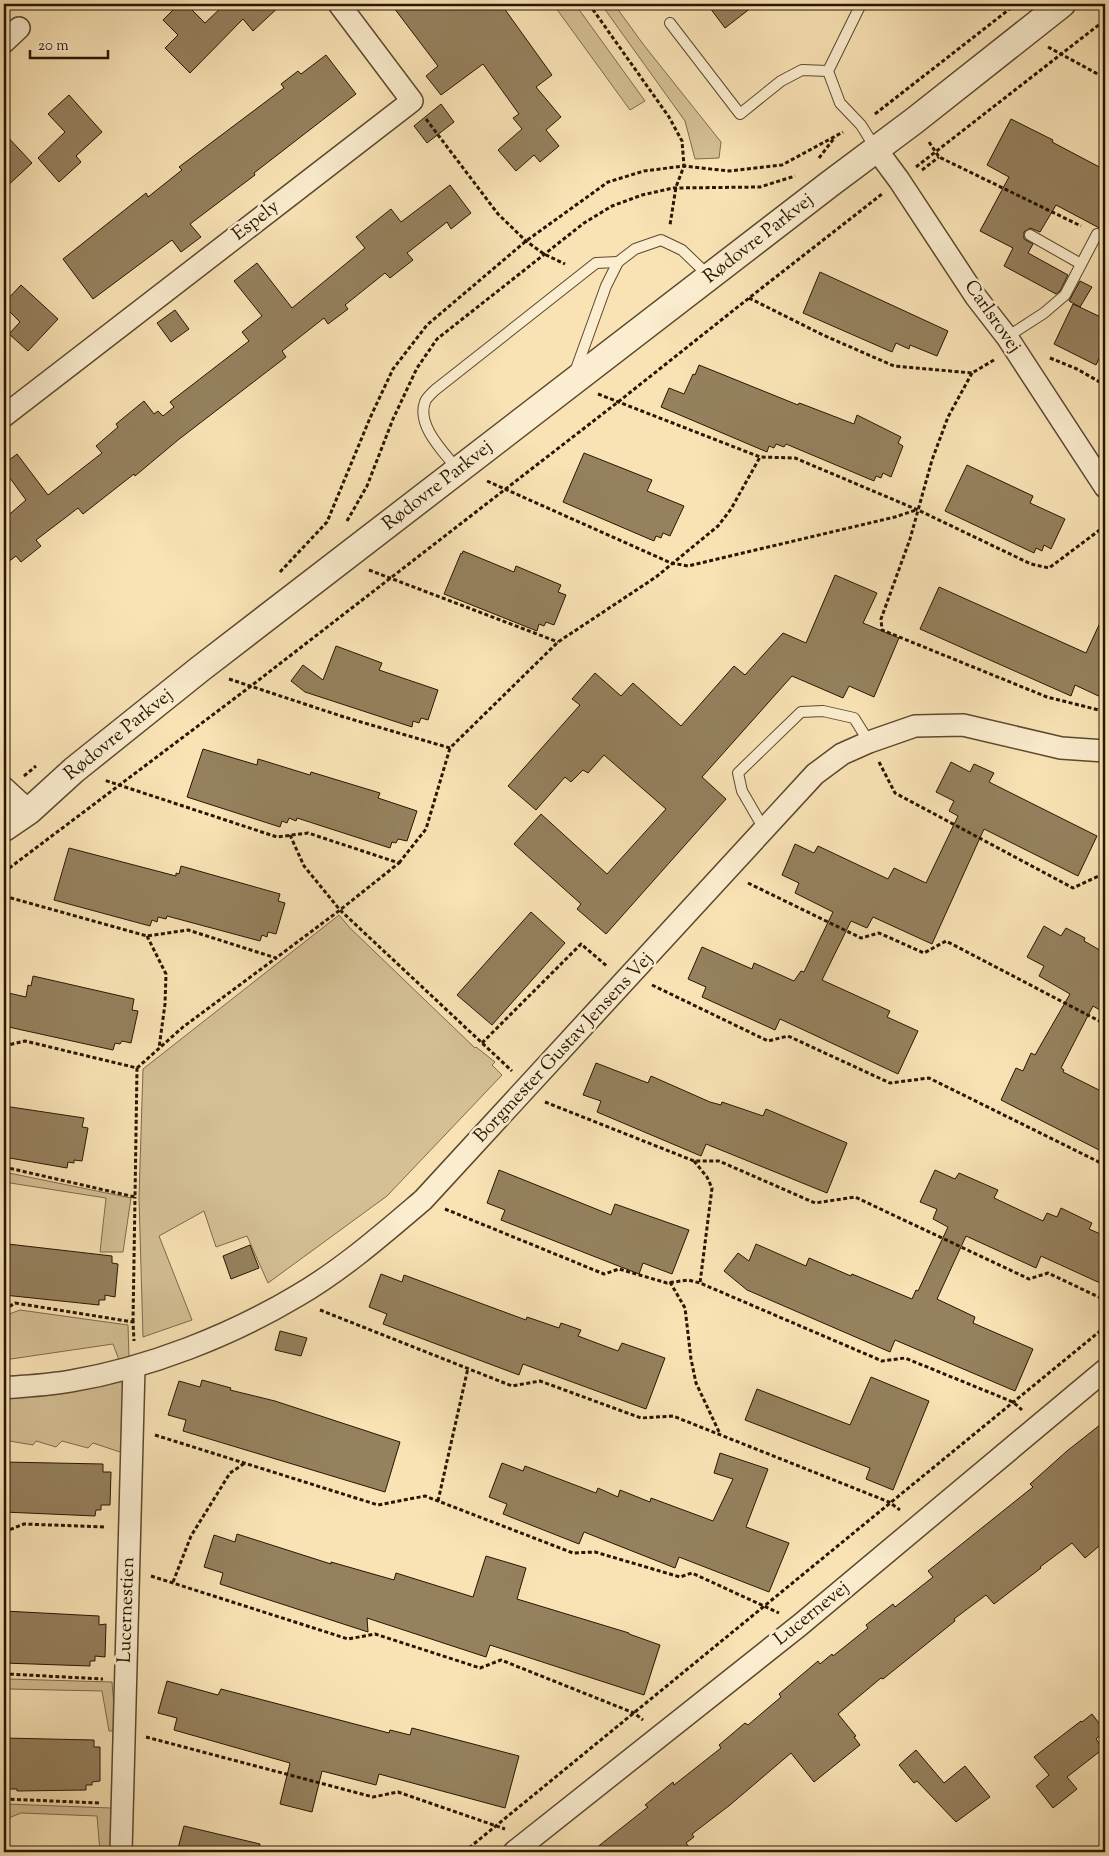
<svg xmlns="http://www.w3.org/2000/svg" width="1109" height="1856" font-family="'Sorts Mill Goudy',serif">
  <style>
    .green { fill: #d5c096; stroke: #7e6b4b }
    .building { fill: #95815e; stroke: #281600 }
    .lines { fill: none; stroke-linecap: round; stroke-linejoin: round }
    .service-casing { stroke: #5c492d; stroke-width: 12 }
    .minor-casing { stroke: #5c492d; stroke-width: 24 }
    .tertiary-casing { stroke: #5c492d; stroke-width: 29 }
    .path { stroke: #281600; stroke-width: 3; stroke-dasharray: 4 2.5; stroke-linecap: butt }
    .service { stroke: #fbedcf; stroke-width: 10 }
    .minor { stroke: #fbedcf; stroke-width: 21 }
    .tertiary { stroke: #fbedcf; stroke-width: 26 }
    .labels { text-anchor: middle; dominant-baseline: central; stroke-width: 5; stroke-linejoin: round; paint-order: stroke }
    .street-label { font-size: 19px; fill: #281600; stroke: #fbedcf }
  </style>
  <rect width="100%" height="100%" fill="#f9e3b5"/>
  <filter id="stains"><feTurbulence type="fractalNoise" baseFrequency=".004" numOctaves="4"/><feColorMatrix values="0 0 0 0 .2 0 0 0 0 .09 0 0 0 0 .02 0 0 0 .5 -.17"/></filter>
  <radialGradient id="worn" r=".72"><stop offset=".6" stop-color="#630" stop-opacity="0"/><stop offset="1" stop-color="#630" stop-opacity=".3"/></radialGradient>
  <g class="green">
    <path d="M553,4H575L645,101L630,110Z"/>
    <path d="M601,4H614L643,44L721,142L719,158L695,159L685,121Z"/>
    <path d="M339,915L350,928L475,1048L476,1047L495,1062L492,1065L502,1075L387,1196L268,1283L247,1236L216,1247L204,1211L159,1236L192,1320L143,1337L139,1198L143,1069Z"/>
    <path d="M4,1172L131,1198L123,1252H100L106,1198L4,1182Z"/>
    <path d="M20,1310L128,1325L129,1358L119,1360L113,1344L4,1360V1316Z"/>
    <path d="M123,1381V1453L93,1443L88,1448L62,1441L56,1447L36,1441L33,1445L4,1440V1393L73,1391Z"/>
    <path d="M8,1679L112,1682L116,1731H109L102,1691L9,1689L4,1692V1680Z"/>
    <path d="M5,1804L111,1808V1852H100L97,1816L21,1813L4,1820Z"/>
  </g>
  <g class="building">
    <path d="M179,4H186L205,23L225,4H282L253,31L243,19L190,73L165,48L178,35L163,20Z"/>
    <path d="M391,4H501L552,75L536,87L561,117L546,130L559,146L540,162L534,155L516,171L498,150L522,129L513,118L519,114L483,64L441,95L426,76L438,66Z"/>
    <path d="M707,4H756L725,28Z"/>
    <path d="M326,55L356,94L254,173L255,175L190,224L201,237L181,252L172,240L93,299L63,259L146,193L148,197L182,170L179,167L284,88L281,84L298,71L301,74Z"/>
    <path d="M69,95L102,132L76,156L81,162L59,182L38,158L65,132L48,114Z"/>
    <path d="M441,104L454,122L427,143L414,126Z"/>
    <path d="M1011,119L1053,140L1052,142L1105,170V231L1056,205L1040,232L1030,228L1024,232V239L1033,244L1028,253L1068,275L1060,291L1056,294L1004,266L1013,248L980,231L1009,177L987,165Z"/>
    <path d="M4,133L32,163L4,189Z"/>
    <path d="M450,185L471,213L451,229L447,222L407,253L413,260L390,278L385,273L345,305L348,309L328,324L324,318L282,351L286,357L178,440L135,476L134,474L83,514L78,508L36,540L41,546L21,562L16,556L4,565V519L26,500L4,470V464L17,454L48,495L102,453L96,446L118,427L116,424L144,401L154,414L158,411L163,416L174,407L170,402L249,341L242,332L262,316L234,281L257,263L292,308L365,248L356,237L391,209L401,222Z"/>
    <path d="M820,272L948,331L937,356L910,345L909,349L896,343L892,352L803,313Z"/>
    <path d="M1080,281L1092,287L1080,307L1069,301Z"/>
    <path d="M21,285L58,319L28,351L9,334L20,322L4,306V303Z"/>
    <path d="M1073,304L1105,319V346L1096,365L1054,344Z"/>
    <path d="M175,310L189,329L171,342L157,323Z"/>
    <path d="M699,365L798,405L799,403L802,404L854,424L857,415L901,437L898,443L903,446L891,477L883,473L881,478L876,476L874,481L786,444L784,447L776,444L774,448L769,446L767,452L661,407L669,388L684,394L693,374L695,375Z"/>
    <path d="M584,453L652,480L647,491L684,506L670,536L663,533L661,538L656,536L654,541L563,502Z"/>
    <path d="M967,465L1033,496L1030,503L1065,519L1051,549L1044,545L1042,551L1036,548L1034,553L945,511Z"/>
    <path d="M463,551L514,572L516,566L561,585L558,592L566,595L554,625L546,622L544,626L539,624L537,631L444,594L461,553L462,554Z"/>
    <path d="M835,575L877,593L863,623L899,638L874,697L849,686L843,698L792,676L702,777L726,799L606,934L577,909L581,904L514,844L541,814L607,874L666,809L604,755L588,773L583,770L571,782L565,777L536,810L508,786L580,705L572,699L595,673L621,696L633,683L681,726L734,666L745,675L783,633L806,643Z"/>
    <path d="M939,587L1086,653L1105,612V699L1075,685L1071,696L920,629Z"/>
    <path d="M336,646L382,663L379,670L438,690L428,720L421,718L419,723L413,721L412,727L305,692L291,681L303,665L323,680Z"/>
    <path d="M203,749L257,765L258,759L310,775L311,772L380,793L378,798L417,811L407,841L398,839L396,843L392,842L390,848L297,818L296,821L289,818L287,823L282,821L280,827L187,797Z"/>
    <path d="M951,762L970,772L974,764L994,773L989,782L1097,836L1078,876L984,829L932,944L873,917L867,928L851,921L822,980L890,1011L887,1017L918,1031L898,1074L780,1019L775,1030L702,997L706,987L688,979L702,947L752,969L754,963L794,981L801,971L804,972L833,912L795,893L799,883L782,875L795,844L814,853L818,846L888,879L894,868L926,883L958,816L949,811L954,801L936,792Z"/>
    <path d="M69,848L176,876V873L179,874L181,866L280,894L278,901L285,903L276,934L268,932L267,937L262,935L260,941L167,916L166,919L158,917L157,922L152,920L150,926L54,900Z"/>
    <path d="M531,912L565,943L492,1025L457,995Z"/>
    <path d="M1044,926L1061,936L1066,928L1085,938L1084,941L1105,953V1013L1093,1006L1061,1068L1064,1070L1063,1072L1105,1093V1153L1001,1100L1016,1068L1023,1071L1031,1053L1035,1055L1070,994L1039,976L1044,966L1027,957Z"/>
    <path d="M33,976L134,999L132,1010L138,1011L131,1043L122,1041L120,1044L115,1043L113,1050L4,1026V992L26,997L28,985L31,986Z"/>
    <path d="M596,1063L648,1083L651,1076L710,1102L721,1105L722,1102L763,1116L766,1109L847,1143L827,1193L706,1144L701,1156L597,1112L601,1101L583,1095Z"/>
    <path d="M4,1106L84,1118L82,1127L88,1128L82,1161L74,1160V1163L68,1162L67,1168L4,1157Z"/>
    <path d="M499,1170L611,1215L615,1204L689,1230L672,1274L643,1263L639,1274L501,1220L505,1210L487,1203Z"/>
    <path d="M935,1170L955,1179L959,1173L998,1190L994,1198L1043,1221L1047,1213L1057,1217L1061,1208L1092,1223L1089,1229L1105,1236V1272L1100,1283L1041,1256L1036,1268L966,1236L937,1299L975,1317L973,1323L1033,1349L1015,1391L895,1340L890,1352L747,1290L724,1271L738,1253L749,1261L756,1244L806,1266L809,1258L851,1276L852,1274L912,1299L916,1290L918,1291L948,1227L933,1219L937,1209L920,1202Z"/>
    <path d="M8,1244L112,1256V1263L118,1264L115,1297L105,1295V1300H99V1305L4,1295V1264Z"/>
    <path d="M250,1245L259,1268L231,1279L223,1256Z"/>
    <path d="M381,1274L402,1282L404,1275L526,1320L527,1317L559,1328L561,1323L581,1330L578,1336L618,1351L622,1343L665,1358L646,1409L523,1364L519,1375L383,1324L387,1314L369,1307Z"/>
    <path d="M280,1331L307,1338L301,1356L275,1350Z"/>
    <path d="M871,1377L929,1401L893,1490L866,1479L870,1468L745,1420L757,1389L850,1425Z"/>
    <path d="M202,1380L231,1388L230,1390L275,1401L400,1442L385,1492L183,1431L186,1420L168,1415L179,1381L200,1387Z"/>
    <path d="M1105,1421V1541L1085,1558L1072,1543L1040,1567L1041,1568L994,1604L986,1595L954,1619L955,1621L883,1679L881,1678L838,1714L856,1736L854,1737L860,1745L814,1782L791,1753L730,1805L692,1834L694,1837L686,1843L693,1852H591L648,1807L645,1805L673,1782L674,1785L721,1748L719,1745L745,1723L748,1725L781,1697L779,1694L818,1661L820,1664L832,1654L833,1656L868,1628L866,1625L893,1604L895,1607L933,1577L928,1571L1033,1487L1030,1484L1067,1451Z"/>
    <path d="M720,1453L768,1469L746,1527L789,1543L769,1592L679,1557L675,1568L584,1532L579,1544L503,1514L507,1504L489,1497L502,1463L523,1471L525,1466L596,1493L598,1488L618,1497L620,1490L650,1502L651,1498L713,1521L733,1479L714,1473Z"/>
    <path d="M4,1462L103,1464V1472H111L110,1505H101V1510H96L95,1516L4,1512Z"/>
    <path d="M237,1534L331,1564V1562L394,1580L396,1573L473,1597L486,1556L526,1568L517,1599L629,1633V1634L660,1645L644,1695L490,1645L486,1657L367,1618L368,1632L220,1584L223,1573L204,1567L214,1535L235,1542Z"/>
    <path d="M4,1611L99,1616V1625L106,1624L105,1657L95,1656V1661H90V1666L4,1663Z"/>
    <path d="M167,1681L218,1695L221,1689L389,1733L390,1730L410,1735L412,1728L519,1756L505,1808L379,1774L376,1785L322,1771L312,1812L280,1804L290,1763L174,1730L177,1718L158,1713Z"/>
    <path d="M1092,1714L1105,1731L1096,1739L1103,1749L1067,1777L1077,1789L1053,1808L1036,1786L1049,1775L1034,1757L1081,1721L1082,1722Z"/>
    <path d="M4,1738L94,1740V1747H100V1781L92,1782V1785H86V1790L17,1791V1789H4Z"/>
    <path d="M916,1750L944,1783L965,1766L990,1797L956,1822L917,1781L914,1783L899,1765Z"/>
    <path d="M184,1826L260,1844L259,1852H177Z"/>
  </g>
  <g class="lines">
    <defs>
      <g id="service">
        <path d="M861,4L828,71L840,103L861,125L876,149"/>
        <path d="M670,23L740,114L781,81L802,70L828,71"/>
        <path d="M1030,235L1081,264"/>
        <path d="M1007,337L1044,313L1065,295L1097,234"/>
        <path d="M575,372L606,286L618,262L635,249L661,240L682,250L709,276"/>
        <path d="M458,470C445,453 416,426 425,402C426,398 432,393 435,390L596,263L618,262"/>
        <path d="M764,829L742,791L738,773L801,712L823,711L854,718L869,742"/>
      </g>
      <g id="minor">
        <path d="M4,42L19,28"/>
        <path d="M876,149L899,180L976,297L1007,337L1105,487"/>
        <path d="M4,416L412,101L339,4"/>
        <path d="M4,788L29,811"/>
        <path d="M4,1388C26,1386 49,1385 71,1381C148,1368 230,1336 297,1296C342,1270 383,1234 423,1200L815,774L842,754L869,742L915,726L963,725L1061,748L1105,751"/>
        <path d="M121,1852L134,1367"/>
        <path d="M514,1852L800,1625L1105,1370"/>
      </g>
      <path id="tertiary" d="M4,828L29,811L74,770L200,669L831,183L914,121L1062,4"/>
    </defs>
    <use href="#service" class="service-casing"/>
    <use href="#minor" class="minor-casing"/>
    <use href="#tertiary" class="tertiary-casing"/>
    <g class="path">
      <path d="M589,4L669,117L682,141L684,166L676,187L670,225"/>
      <path d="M1048,47L1105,78"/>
      <path d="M875,114L1016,4"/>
      <path d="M426,119L498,214L526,241L544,254L565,264"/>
      <path d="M929,142L939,157L1081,226"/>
      <path d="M819,158L835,137"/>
      <path d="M916,167L1105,20"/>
      <path d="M922,170L939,157"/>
      <path d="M749,298L823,335L894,366L972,373L994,360"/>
      <path d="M1050,358L1077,369L1105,385"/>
      <path d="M972,373L948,417L932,460L910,539L881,619L882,630L1047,697L1103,711L1105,717"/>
      <path d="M598,394L760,457L795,458L918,510L1031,564L1049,568L1105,526"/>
      <path d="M487,481L671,563L688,566L895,517L916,510"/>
      <path d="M347,521L367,486L393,419L417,368L437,339L584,223L612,206L642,195L673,188L760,187L795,176"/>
      <path d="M369,570L558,642"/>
      <path d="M280,572L327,522L370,418L393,369L427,325L526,241L608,182L644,171L684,166L729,171L782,165L843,132"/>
      <path d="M229,679L344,717L450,748L558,642L656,577L718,526L731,509L760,457"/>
      <path d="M879,762L895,793L1073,888L1105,873"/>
      <path d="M24,776L36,766"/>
      <path d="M290,835L304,866L340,910L512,1071"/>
      <path d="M399,863L426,829L450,748"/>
      <path d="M4,872L251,686L618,402L749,298L882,194"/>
      <path d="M748,883L861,938L879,933L924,953L946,941L1105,1024"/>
      <path d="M4,896L147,936L188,930L276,958L340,910L399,863L308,833L277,837L104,780"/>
      <path d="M147,936L166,974L165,1004L159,1048"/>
      <path d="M652,985L768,1041L788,1036L890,1083L929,1078L1105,1165"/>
      <path d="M482,1043L581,944L608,967"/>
      <path d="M4,1046L25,1041L137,1068L135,1197L4,1167"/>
      <path d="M137,1068L183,1027L276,958"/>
      <path d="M545,1102L694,1161H719L815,1203L855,1197L1029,1279L1048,1273L1105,1300"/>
      <path d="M694,1161L707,1177L712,1188L700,1283"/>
      <path d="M445,1209L604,1274L619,1269L667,1283L688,1280L700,1283L882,1361L905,1358L1013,1402L1022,1410"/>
      <path d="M670,1282L685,1308L691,1359L696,1383L720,1434"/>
      <path d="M4,1310L15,1303L133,1322L134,1341"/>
      <path d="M320,1310L512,1386L540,1381L641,1418L673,1416L889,1502L900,1510"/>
      <path d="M133,1322L135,1197"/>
      <path d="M155,1435L378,1505L425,1496L573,1553L595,1552L680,1577L692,1573L779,1613"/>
      <path d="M438,1501L468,1368"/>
      <path d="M4,1532L24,1524L106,1527"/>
      <path d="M151,1576L348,1639L375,1634L480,1668L501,1660L634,1713L643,1720"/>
      <path d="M173,1582L191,1536L230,1473L245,1463"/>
      <path d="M4,1676L7,1674L103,1679"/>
      <path d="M146,1737L373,1797L398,1792L505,1829"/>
      <path d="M4,1799L100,1803"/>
      <path d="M464,1852L1105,1327"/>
    </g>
    <use href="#service" class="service"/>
    <use href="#minor" class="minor"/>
    <use href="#tertiary" class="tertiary"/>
  </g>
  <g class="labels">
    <g class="street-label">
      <text transform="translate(256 221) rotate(-38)">Espely</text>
      <text transform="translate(759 239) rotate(-38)">Rødovre Parkvej</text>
      <text transform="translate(992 317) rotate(55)">Carlsrovej</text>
      <text transform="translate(438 486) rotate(-38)">Rødovre Parkvej</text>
      <text transform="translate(119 735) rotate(-39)">Rødovre Parkvej</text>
      <text transform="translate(564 1048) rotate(-47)">Borgmester Gustav Jensens Vej</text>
      <text transform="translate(127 1610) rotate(-88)">Lucernestien</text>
      <text transform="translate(812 1614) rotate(-39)">Lucernevej</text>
    </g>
  </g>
  <rect width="1109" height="1856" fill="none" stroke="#f9e3b5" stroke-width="20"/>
  <rect x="5" y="5" width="1099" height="1846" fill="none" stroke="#281600" stroke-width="2.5"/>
  <rect x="10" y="10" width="1089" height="1836" fill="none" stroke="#281600"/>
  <path d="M30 50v8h78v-8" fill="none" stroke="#281600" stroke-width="2.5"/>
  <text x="38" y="50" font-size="15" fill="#281600" stroke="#fbedcf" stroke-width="4" paint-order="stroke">20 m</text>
  <rect width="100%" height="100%" filter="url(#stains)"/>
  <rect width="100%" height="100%" fill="url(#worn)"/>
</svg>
